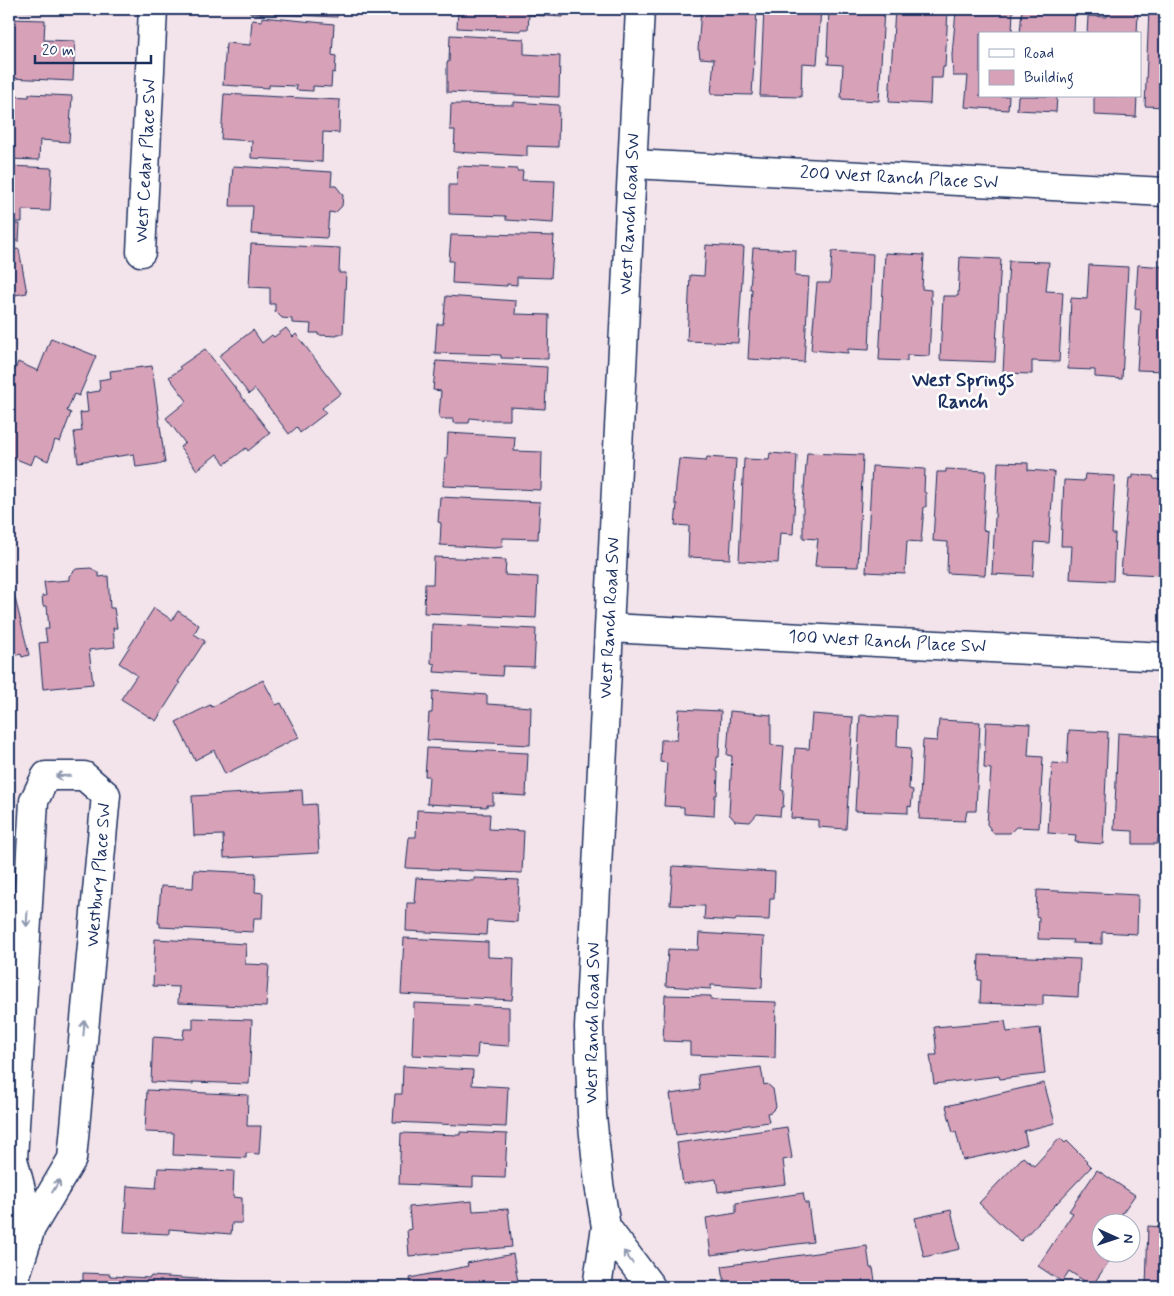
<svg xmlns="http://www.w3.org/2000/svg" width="1174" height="1296" font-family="Mynerve,sans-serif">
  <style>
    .building { fill: #d7a1b8; stroke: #1b2f5e }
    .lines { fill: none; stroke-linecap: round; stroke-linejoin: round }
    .minor-casing { stroke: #1b2f5e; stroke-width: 31 }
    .minor { stroke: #fff; stroke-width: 28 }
    .oneway { stroke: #8d97ae }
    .labels { text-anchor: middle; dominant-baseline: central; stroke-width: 5; stroke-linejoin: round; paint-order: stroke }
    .street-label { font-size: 18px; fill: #1b2f5e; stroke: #fff }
    .neighbourhood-label { font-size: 19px; font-weight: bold; fill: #1b2f5e; stroke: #fff }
  </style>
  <rect width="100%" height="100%" fill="#f3e3ea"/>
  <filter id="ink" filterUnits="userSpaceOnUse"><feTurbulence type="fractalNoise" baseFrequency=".02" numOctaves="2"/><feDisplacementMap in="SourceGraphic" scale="10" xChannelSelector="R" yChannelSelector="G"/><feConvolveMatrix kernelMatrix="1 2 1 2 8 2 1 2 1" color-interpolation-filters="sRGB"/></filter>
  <g filter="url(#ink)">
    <g class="building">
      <path d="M9,9H47V12L9,10Z"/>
      <path d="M250,9H338L337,17L250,13Z"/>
      <path d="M458,9H564L563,17L529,15L528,29H521V31L457,28Z"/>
      <path d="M701,9H757L752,95L711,94L714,59L700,58L699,50H698Z"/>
      <path d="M764,9H821L817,64L802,63L801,97L760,96Z"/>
      <path d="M829,9H884L879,101L841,99L843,65L828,64L829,56H827Z"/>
      <path d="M895,9H948L945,67H943L942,78H931L930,104L889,102Z"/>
      <path d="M985,9L1013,10L1012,34H980V96H1009L1008,110L965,107L968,76H953L952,55L956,11L985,12Z"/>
      <path d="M1022,9H1075L1074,34H1020Z"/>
      <path d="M1108,9L1138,12L1137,34H1087L1088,16L1107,17Z"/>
      <path d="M1149,9H1165V107L1145,106Z"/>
      <path d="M262,17L334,24L332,55L336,56L335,73L332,72L331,87L313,86V91L296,90L297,86L269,85V88L223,85L226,43L250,45L252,20L262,21Z"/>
      <path d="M9,19L45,20L44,40L75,41L73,81L9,78Z"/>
      <path d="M450,35L524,39V54L560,56L559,97L447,92V62H449Z"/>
      <path d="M29,94L72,96L69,142L40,140L39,160L9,159V96L29,97Z"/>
      <path d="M224,94L340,100L339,133L323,132L322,162L251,158L252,141L221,139Z"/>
      <path d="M1018,96H1057L1056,112L1017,110Z"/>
      <path d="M1094,96H1137L1136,117L1094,115Z"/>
      <path d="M514,102L559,105L558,147L527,146V156L454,152L455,130H450L451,104L514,105Z"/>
      <path d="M9,166L52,168L50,211L22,210V222H13V224H20L19,241H9Z"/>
      <path d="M233,166L332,172L331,186H336L343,195L342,206L335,213L329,212L327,238L251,234L253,206H230Z"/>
      <path d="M458,166L517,169V171H523L522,180L555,181L553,223L506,220V216L449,214V185H457Z"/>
      <path d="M488,234L554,236L551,278L517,277V285L507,284V286L452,283L453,261H449L451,235L488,236Z"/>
      <path d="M251,244L340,248L339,273H346L343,334H337V336L318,335V333H310L311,324L292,323V319L282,318L275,311V304H270V288L249,287Z"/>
      <path d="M706,245L744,247L738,343L687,341L690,275L704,276Z"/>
      <path d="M753,248L796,250L795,276L809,277L804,362L748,359L752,289H750Z"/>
      <path d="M19,249L27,293L9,296V250Z"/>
      <path d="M832,251L873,254L869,350L848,349V353L811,350L817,283H830Z"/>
      <path d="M885,253L924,255L922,289L931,290V300H932L929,356L907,355V361L879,360Z"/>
      <path d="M960,257L1001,259L995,362L940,360L943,296H958Z"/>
      <path d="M1009,261L1049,262L1046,291L1063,292L1059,362L1032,361V374L1003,373Z"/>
      <path d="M1089,265L1128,267L1122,379L1095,377V370L1068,369L1071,298L1087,299Z"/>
      <path d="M1138,265L1165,267V371L1137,370L1141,310L1135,309Z"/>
      <path d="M446,296L516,301L515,314L549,315L548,359L501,358V355L435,353L437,324H443Z"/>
      <path d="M286,328L293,337L296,334L341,393L322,408L326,413L300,433L297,427L289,434L255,389L249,394L219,356L253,330L262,343L272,335L274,337Z"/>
      <path d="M51,338L96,356L79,396L74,394L67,411L71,413L60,442L55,440L48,461L35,455L31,465L9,456V385L18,362L38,371Z"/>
      <path d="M205,349L270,433L248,451L246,448L225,464L217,454L197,470L180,447L185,443L166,418L187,401L169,377L181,369L179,367Z"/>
      <path d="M436,361L547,367L545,409L510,407V420H487L470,418L469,423H453V419H442L439,417L441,391L433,390Z"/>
      <path d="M152,366L165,463L136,467L134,454L78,462L74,432L82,431L80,413L88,412L86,393L100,391L99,380L111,378L110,371Z"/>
      <path d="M448,433L515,437L514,451L542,452L541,490L443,486L445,458H447Z"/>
      <path d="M770,453L797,455L793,534L780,533L778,563L739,561L744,459L769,460Z"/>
      <path d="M807,453L863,455L858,567L815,566L818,539L803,538V501Z"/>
      <path d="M707,457L736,459L730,559L688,557L689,526L675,525L677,504H675L676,485L679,459L706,461Z"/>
      <path d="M998,462L1028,463V470L1054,472L1049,543L1035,542L1033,576L992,574Z"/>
      <path d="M872,466L925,469L924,492L926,493V507H924L921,542L907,541L905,574L866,572Z"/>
      <path d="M946,469L986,471L983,530L988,531L985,575L947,573L948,542L933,541L937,472H946Z"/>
      <path d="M1085,474L1115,476L1112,534H1115L1113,581L1070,579L1072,546H1061L1064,480L1084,481Z"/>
      <path d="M1133,475L1153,476L1154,479L1165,480V545H1163L1161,575L1121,573L1129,478H1133Z"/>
      <path d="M440,497L540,502L538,539L503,538L502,547L494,548L440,545L441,523L438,522Z"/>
      <path d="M434,557L506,560L505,575L538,577L536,618L424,613L425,584H433Z"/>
      <path d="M91,568L99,574V577L108,576L110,608H114L117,628H113L115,647L89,650L93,684L43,689L39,643L47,642L45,629H49L47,606H43L42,596H46L44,582L69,580V576L76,569Z"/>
      <path d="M13,590L29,655L22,657L21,654L9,657V591Z"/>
      <path d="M154,608L172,620L178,611L199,625L194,634L205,641L178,682L180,683L156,721L121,699L137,675L119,663Z"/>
      <path d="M432,624L536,629L534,667L503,666L502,676L434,672L435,664L431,663Z"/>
      <path d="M263,680L276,705L281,703L299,737L225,774L214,750L195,760L176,722L210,705L212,707Z"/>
      <path d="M433,691L487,695V704L531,707L530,745L427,740L429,713H432Z"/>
      <path d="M679,709L721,711L719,757H717L716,771L718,772L717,795H715L714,816L684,814V807L664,806L667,763L660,762L661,740H677Z"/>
      <path d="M730,711L771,715V745L784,746L781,790L784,791L783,807H781L780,816L757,814L750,822L735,821L729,814L732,756L727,755Z"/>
      <path d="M812,714L853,717L846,829L818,827V820L791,818L795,748L809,749Z"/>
      <path d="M860,715L898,717L897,747L911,748L909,789L913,790L911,807L908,806V813L855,811Z"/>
      <path d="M939,720L980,722L976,811H967L965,821L919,819L923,740L937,741Z"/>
      <path d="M986,722L1030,724L1028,756L1043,757L1039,828L1016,827L1010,833H993L987,824L991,769L984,768Z"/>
      <path d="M1069,730L1108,732L1103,844L1075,842L1076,835L1048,833L1052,763L1067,764Z"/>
      <path d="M1118,733L1160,736L1159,764H1165V833H1159L1157,844H1133V831L1114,830Z"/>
      <path d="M427,748L528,753L526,796L493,794V805H487V807L427,804L429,776H425Z"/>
      <path d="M302,790L303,805L316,804L319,853L224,858L223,835L194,836L192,796Z"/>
      <path d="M417,810L483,813V814H490L489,829L524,831L522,873L406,868L409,837H416Z"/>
      <path d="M673,866L775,872L774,898H770L769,920L736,919L735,921L704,919L705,906L670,905Z"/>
      <path d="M194,870L256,873L255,892L263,893L262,918H254L253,932L160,927V923H158L161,886L193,888Z"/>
      <path d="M416,878L474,881V878L519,880L517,922L487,920L486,935L406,931L407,903H416V901H414Z"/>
      <path d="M1037,890L1138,895L1137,934L1102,932V944L1072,943L1073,940L1038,939L1039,917L1036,916Z"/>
      <path d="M699,933L764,937L762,988L711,985V989L666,986L668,949L698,950Z"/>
      <path d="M404,938L488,942V957L514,958L513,991L512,1000L401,994Z"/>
      <path d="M155,939L246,944L245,964L269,965L266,1007L178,1003L179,987L153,986Z"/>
      <path d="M979,955L1080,959L1078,997L1043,995V1005H1034L980,1003L981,980H978Z"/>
      <path d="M665,995L711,996V1000L776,1002L775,1058L690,1055V1042L663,1041Z"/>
      <path d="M414,1003L509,1007V1046L478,1044L477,1058L412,1055Z"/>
      <path d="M193,1018L252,1020L249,1084L193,1082V1084L151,1082L153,1037L183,1039L184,1029H193Z"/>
      <path d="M1005,1021L1007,1032L1040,1028L1045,1074L1000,1079L999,1076L934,1084L930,1055H937L934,1027Z"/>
      <path d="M403,1066L473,1070L472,1085L508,1087L506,1127L393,1122L395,1094H402Z"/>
      <path d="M761,1067L764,1085L767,1084L773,1089L776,1107L771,1112L767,1113L769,1122L676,1135L670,1094L700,1090L698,1075Z"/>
      <path d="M1044,1083L1055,1123L1024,1131L1027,1144L1006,1151L963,1160L956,1132L953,1133L946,1106Z"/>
      <path d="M147,1090L248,1095L247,1126H261L259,1154L246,1153V1158L173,1155L174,1133L145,1132Z"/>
      <path d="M787,1127L792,1158L783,1160L786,1184L718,1192L716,1179L683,1184L677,1143Z"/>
      <path d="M460,1132L507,1134L505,1178L473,1177V1187L399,1184L401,1133L460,1135Z"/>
      <path d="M1060,1138L1065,1143L1067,1141L1087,1161L1086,1162L1091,1167L1021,1241L1003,1226L979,1203L1023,1157L1034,1166Z"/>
      <path d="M158,1168L234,1171L233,1197L242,1198V1223H232L231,1234L169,1229V1234L124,1232L127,1186L156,1188Z"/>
      <path d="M1097,1170L1135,1195L1118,1219L1127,1224H1102V1254H1114L1092,1286L1069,1271L1062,1282L1038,1266L1073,1213L1069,1211Z"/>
      <path d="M1162,1192H1165V1287H1146L1148,1226L1162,1227Z"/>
      <path d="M803,1193L805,1203H808L813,1242L711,1255L706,1218L736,1213V1203Z"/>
      <path d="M472,1201L473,1211L508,1209L512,1247L409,1256L407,1230L411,1229L409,1207Z"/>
      <path d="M951,1210L960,1249L924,1257L915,1218Z"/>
      <path d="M867,1246L870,1268H873L876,1287H725L722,1266Z"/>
      <path d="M513,1254L519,1287H412L410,1278L468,1266L467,1263Z"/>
      <path d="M83,1273L110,1274V1276L150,1278L151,1276L324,1287H83Z"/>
    </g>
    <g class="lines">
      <defs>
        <g id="minor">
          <path d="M633,164L1165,192"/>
          <path d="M141,252L153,9"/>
          <path d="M610,628L1165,657"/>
          <path d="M606,1227L651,1287"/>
          <path d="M12,1287L31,1228L72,1159L106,795L84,776H46L34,801L13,1159L31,1228"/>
          <path d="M597,1287L606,1227L599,1184L592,1115L589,1028L640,9"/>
        </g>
      </defs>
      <use href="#minor" class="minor-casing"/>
      <use href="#minor" class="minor"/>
    </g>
    <defs><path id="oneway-shaft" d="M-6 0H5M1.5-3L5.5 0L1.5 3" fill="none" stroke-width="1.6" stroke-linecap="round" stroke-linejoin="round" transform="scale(1.25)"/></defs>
    <g class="oneway">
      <use href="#oneway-shaft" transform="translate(63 776) rotate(179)"/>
      <use href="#oneway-shaft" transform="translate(27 919) rotate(93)"/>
      <use href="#oneway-shaft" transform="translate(84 1028) rotate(-85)"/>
      <use href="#oneway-shaft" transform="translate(56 1186) rotate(-59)"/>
      <use href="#oneway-shaft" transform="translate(628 1257) rotate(-127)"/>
    </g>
  </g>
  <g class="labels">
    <g class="street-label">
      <text transform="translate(146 161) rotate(-87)">West Cedar Place SW</text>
      <text transform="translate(899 178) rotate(3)">200 West Ranch Place SW</text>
      <text transform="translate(630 214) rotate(-87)">West Ranch Road SW</text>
      <text transform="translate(610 618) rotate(-87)">West Ranch Road SW</text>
      <text transform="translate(887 642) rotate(3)">100 West Ranch Place SW</text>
      <text transform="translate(99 875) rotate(-85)">Westbury Place SW</text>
      <text transform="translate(593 1023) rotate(-89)">West Ranch Road SW</text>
    </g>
    <g class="neighbourhood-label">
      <text x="963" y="380">West Springs<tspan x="963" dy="22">Ranch</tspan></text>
    </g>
  </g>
  <rect width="1174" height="1296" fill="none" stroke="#fff" stroke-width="30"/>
  <rect x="15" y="15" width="1144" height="1266" fill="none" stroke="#1b2f5e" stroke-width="2" filter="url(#ink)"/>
  <rect x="979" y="32" width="162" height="65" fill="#ffffff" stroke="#a4acbf"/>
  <rect x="989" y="49" width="25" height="8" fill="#ffffff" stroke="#a4acbf"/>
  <text x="1024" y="58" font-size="15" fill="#1b2f5e">Road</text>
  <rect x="989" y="70" width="25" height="15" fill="#d7a1b8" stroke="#a4acbf"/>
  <text x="1024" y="82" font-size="15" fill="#1b2f5e">Building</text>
  <g transform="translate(1116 1238) rotate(93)"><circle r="24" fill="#ffffff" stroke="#a4acbf"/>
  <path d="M0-4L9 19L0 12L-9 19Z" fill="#1b2f5e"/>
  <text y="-8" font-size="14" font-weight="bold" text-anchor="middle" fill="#1b2f5e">N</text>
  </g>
  <path d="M35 55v8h116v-8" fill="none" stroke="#1b2f5e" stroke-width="2.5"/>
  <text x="42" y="55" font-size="15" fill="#1b2f5e" stroke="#ffffff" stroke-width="4" paint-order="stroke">20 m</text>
</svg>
